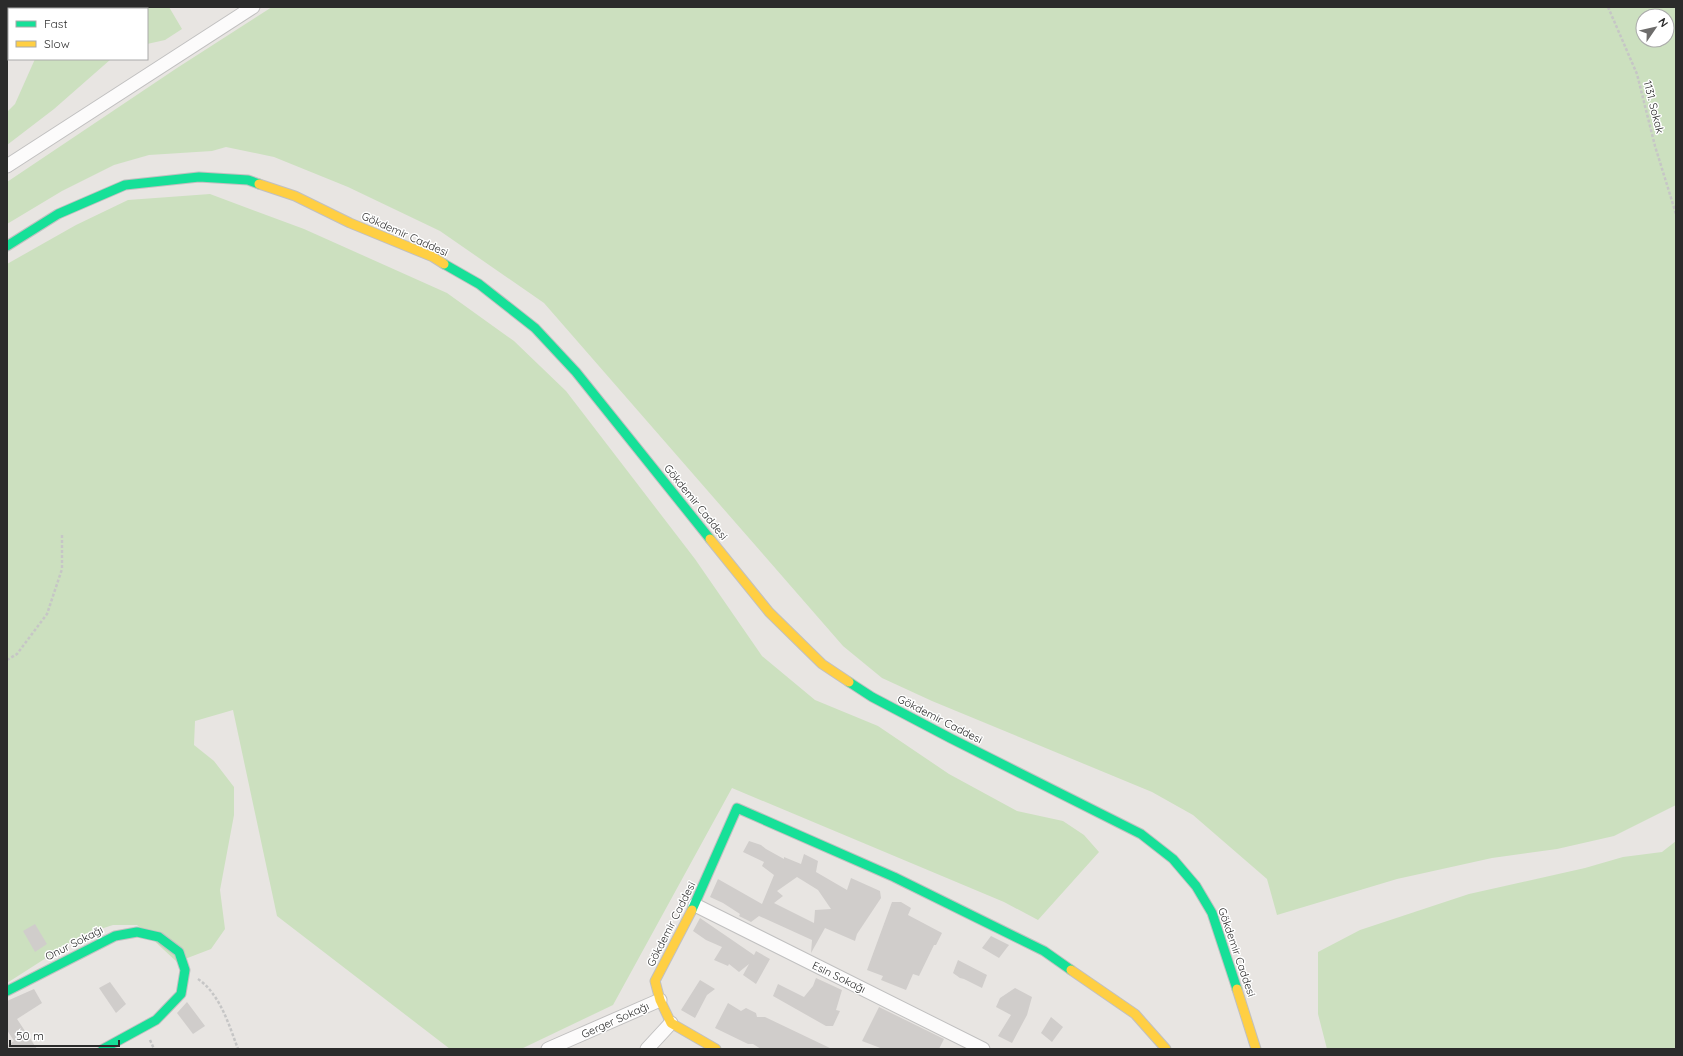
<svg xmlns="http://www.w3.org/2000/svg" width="1683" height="1056" font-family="Quicksand,sans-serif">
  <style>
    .green { fill: #cce0bf; fill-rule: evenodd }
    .building { fill: #d0cdcb; fill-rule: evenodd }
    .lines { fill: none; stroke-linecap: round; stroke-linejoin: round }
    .street-casing { stroke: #c1c0c0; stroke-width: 15 }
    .fast-casing { stroke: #c1c0c0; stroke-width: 11 }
    .slow-casing { stroke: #c1c0c0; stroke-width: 11 }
    .path { stroke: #c6c6c6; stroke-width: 2.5; stroke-dasharray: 3 2; stroke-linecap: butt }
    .street { stroke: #fcfbfb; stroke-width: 13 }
    .fast { stroke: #16e098; stroke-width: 9 }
    .slow { stroke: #ffcf43; stroke-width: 9 }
    .labels { text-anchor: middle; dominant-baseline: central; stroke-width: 3; stroke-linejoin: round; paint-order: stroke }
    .street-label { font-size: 11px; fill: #2b2b2b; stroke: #fff }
  </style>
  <rect width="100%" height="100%" fill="#e8e5e2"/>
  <g class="green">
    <path d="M83,7H169L182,29L165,40L147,44V9H79Z"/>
    <path d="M272,7H1676V805L1614,836L1557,849L1492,858L1397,879L1277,915L1267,879L1193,815L1152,792L932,701L882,678L843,646L544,303L440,231L348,187L274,157L226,147L212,151L149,155L114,165L62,191L7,224V182L177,68ZM1643,16H1667V40H1643Z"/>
    <path d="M35,59H111L54,109L7,145V112L15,104Z"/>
    <path d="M210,194L304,229L447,293L514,341L566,391L695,559L762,656L815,700L878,726L949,774L1017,811L1063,821L1084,835L1099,852L1038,920L1004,902L732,788L613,1005L521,1049H450L277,916L233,710L195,721L194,745L214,761L234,787V815L220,890L225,929L211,949L177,962L137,925H113L82,935L7,983V264L76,225L128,200Z"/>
    <path d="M1676,841V1049H1327L1318,1014V952L1360,930L1469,894L1585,868L1623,857L1662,852Z"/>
  </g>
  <g class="building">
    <path d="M749,841L761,845L766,849L784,859V857L801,864L804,854L818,861L816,872L847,890L851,878L880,891L881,898L857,934L855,941L825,928L811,953L812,940L759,916L751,922L739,916L740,914L723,903L710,897L718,879L762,904L774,875L762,866L764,862L743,852ZM797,877L818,890L831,909L815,910L814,923L774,903L783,896L777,891Z"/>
    <path d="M892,902H901L911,908L908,915L942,933L936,945H934L919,976L913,974L906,990L881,980L883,976L867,970Z"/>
    <path d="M700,918L754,955L756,951L770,959L756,984L743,975L749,964L739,972L729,964L728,966L714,960L722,947L706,940L693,931Z"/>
    <path d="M35,924L47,944L35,952L23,931Z"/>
    <path d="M991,936L1009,945L999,958L982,948Z"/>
    <path d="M958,960L987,975L982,988L964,979L960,978L953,973Z"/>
    <path d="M816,978L842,990L836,1010L840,1011L833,1026H826L773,996L778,984L804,997L813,986Z"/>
    <path d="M700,980L715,989L707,995L695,1018L681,1010Z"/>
    <path d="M110,982L126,1004L116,1013L99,988Z"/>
    <path d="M1015,988L1032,997L1027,1015L1012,1043L998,1036L1011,1015L996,1007L1000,998Z"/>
    <path d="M34,989L42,1003L17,1019L37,1049H7V1046L14,1041L7,1030V1001Z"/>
    <path d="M187,1002L205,1026L193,1034L177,1013Z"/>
    <path d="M728,1003L741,1011L746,1008L756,1013L757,1017H765L832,1049H761L753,1044H748L715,1028Z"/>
    <path d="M879,1007L944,1039L939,1049H883L862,1041Z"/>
    <path d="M1051,1017L1063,1027L1052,1042L1041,1033Z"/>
  </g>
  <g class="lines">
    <defs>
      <g id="street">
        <path d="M7,166L253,7"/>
        <path d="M695,905L983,1049"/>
        <path d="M548,1049L660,1000"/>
        <path d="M647,1049L671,1023"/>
      </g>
      <g id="fast">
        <path d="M7,246L58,214L125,185L199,177L248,180L259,184"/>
        <path d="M444,264L479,284L535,328L576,372L710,539"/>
        <path d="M849,682L872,697L950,738L1141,834L1173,859L1196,886L1212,913L1237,989"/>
        <path d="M692,910L737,808L894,877L1044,951L1071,970"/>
        <path d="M7,991L115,936L137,932L159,937L179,952L185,970L181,994L156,1020L103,1049"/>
      </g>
      <g id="slow">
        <path d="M259,184L295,196L350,223L433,257L444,264"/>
        <path d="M710,539L769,612L822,664L849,682"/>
        <path d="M692,910L655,981L660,1000L671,1023L716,1049"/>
        <path d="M1071,970L1135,1014L1166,1049"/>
        <path d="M1237,989L1256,1049"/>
      </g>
    </defs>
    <use href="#street" class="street-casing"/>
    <use href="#fast" class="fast-casing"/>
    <use href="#slow" class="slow-casing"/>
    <g class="path">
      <path d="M1608,7L1637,74L1655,146L1676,214"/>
      <path d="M7,660L17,654L47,614L62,569V534"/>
      <path d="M198,979C220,994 229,1025 238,1049"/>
      <path d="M150,1040L154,1049"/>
    </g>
    <use href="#street" class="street"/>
    <use href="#fast" class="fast"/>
    <use href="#slow" class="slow"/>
  </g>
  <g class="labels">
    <g class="street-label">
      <text transform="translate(1654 107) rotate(76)">1131. Sokak</text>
      <text transform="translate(405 234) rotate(24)">Gökdemir Caddesi</text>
      <text transform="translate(696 502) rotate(51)">Gökdemir Caddesi</text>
      <text transform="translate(940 719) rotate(27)">Gökdemir Caddesi</text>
      <text transform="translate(671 924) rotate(-63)">Gökdemir Caddesi</text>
      <text transform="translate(74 943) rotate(-27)">Onur Sokağı</text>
      <text transform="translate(1237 952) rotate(71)">Gökdemir Caddesi</text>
      <text transform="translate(839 977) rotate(26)">Esin Sokağı</text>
      <text transform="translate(615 1020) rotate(-24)">Gerger Sokağı</text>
    </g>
  </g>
  <rect width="1683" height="1056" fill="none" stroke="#2b2b2b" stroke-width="16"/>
  <rect x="8" y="8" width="140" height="52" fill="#ffffff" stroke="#aaaaaa"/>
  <rect x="16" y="21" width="20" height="6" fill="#16e098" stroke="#aaaaaa"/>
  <text x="44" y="28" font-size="12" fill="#2b2b2b">Fast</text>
  <rect x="16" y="41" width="20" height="6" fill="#ffcf43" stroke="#aaaaaa"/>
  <text x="44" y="48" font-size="12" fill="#2b2b2b">Slow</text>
  <g transform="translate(1655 28) rotate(56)"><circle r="19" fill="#ffffff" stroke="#aaaaaa"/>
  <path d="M0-3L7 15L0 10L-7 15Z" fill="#6d6c6b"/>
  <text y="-6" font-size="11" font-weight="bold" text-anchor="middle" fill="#2b2b2b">N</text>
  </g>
  <path d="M10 1040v6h109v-6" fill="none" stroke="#2b2b2b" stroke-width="2"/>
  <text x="16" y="1040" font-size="12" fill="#2b2b2b" stroke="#ffffff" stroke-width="3" paint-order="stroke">50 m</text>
</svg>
